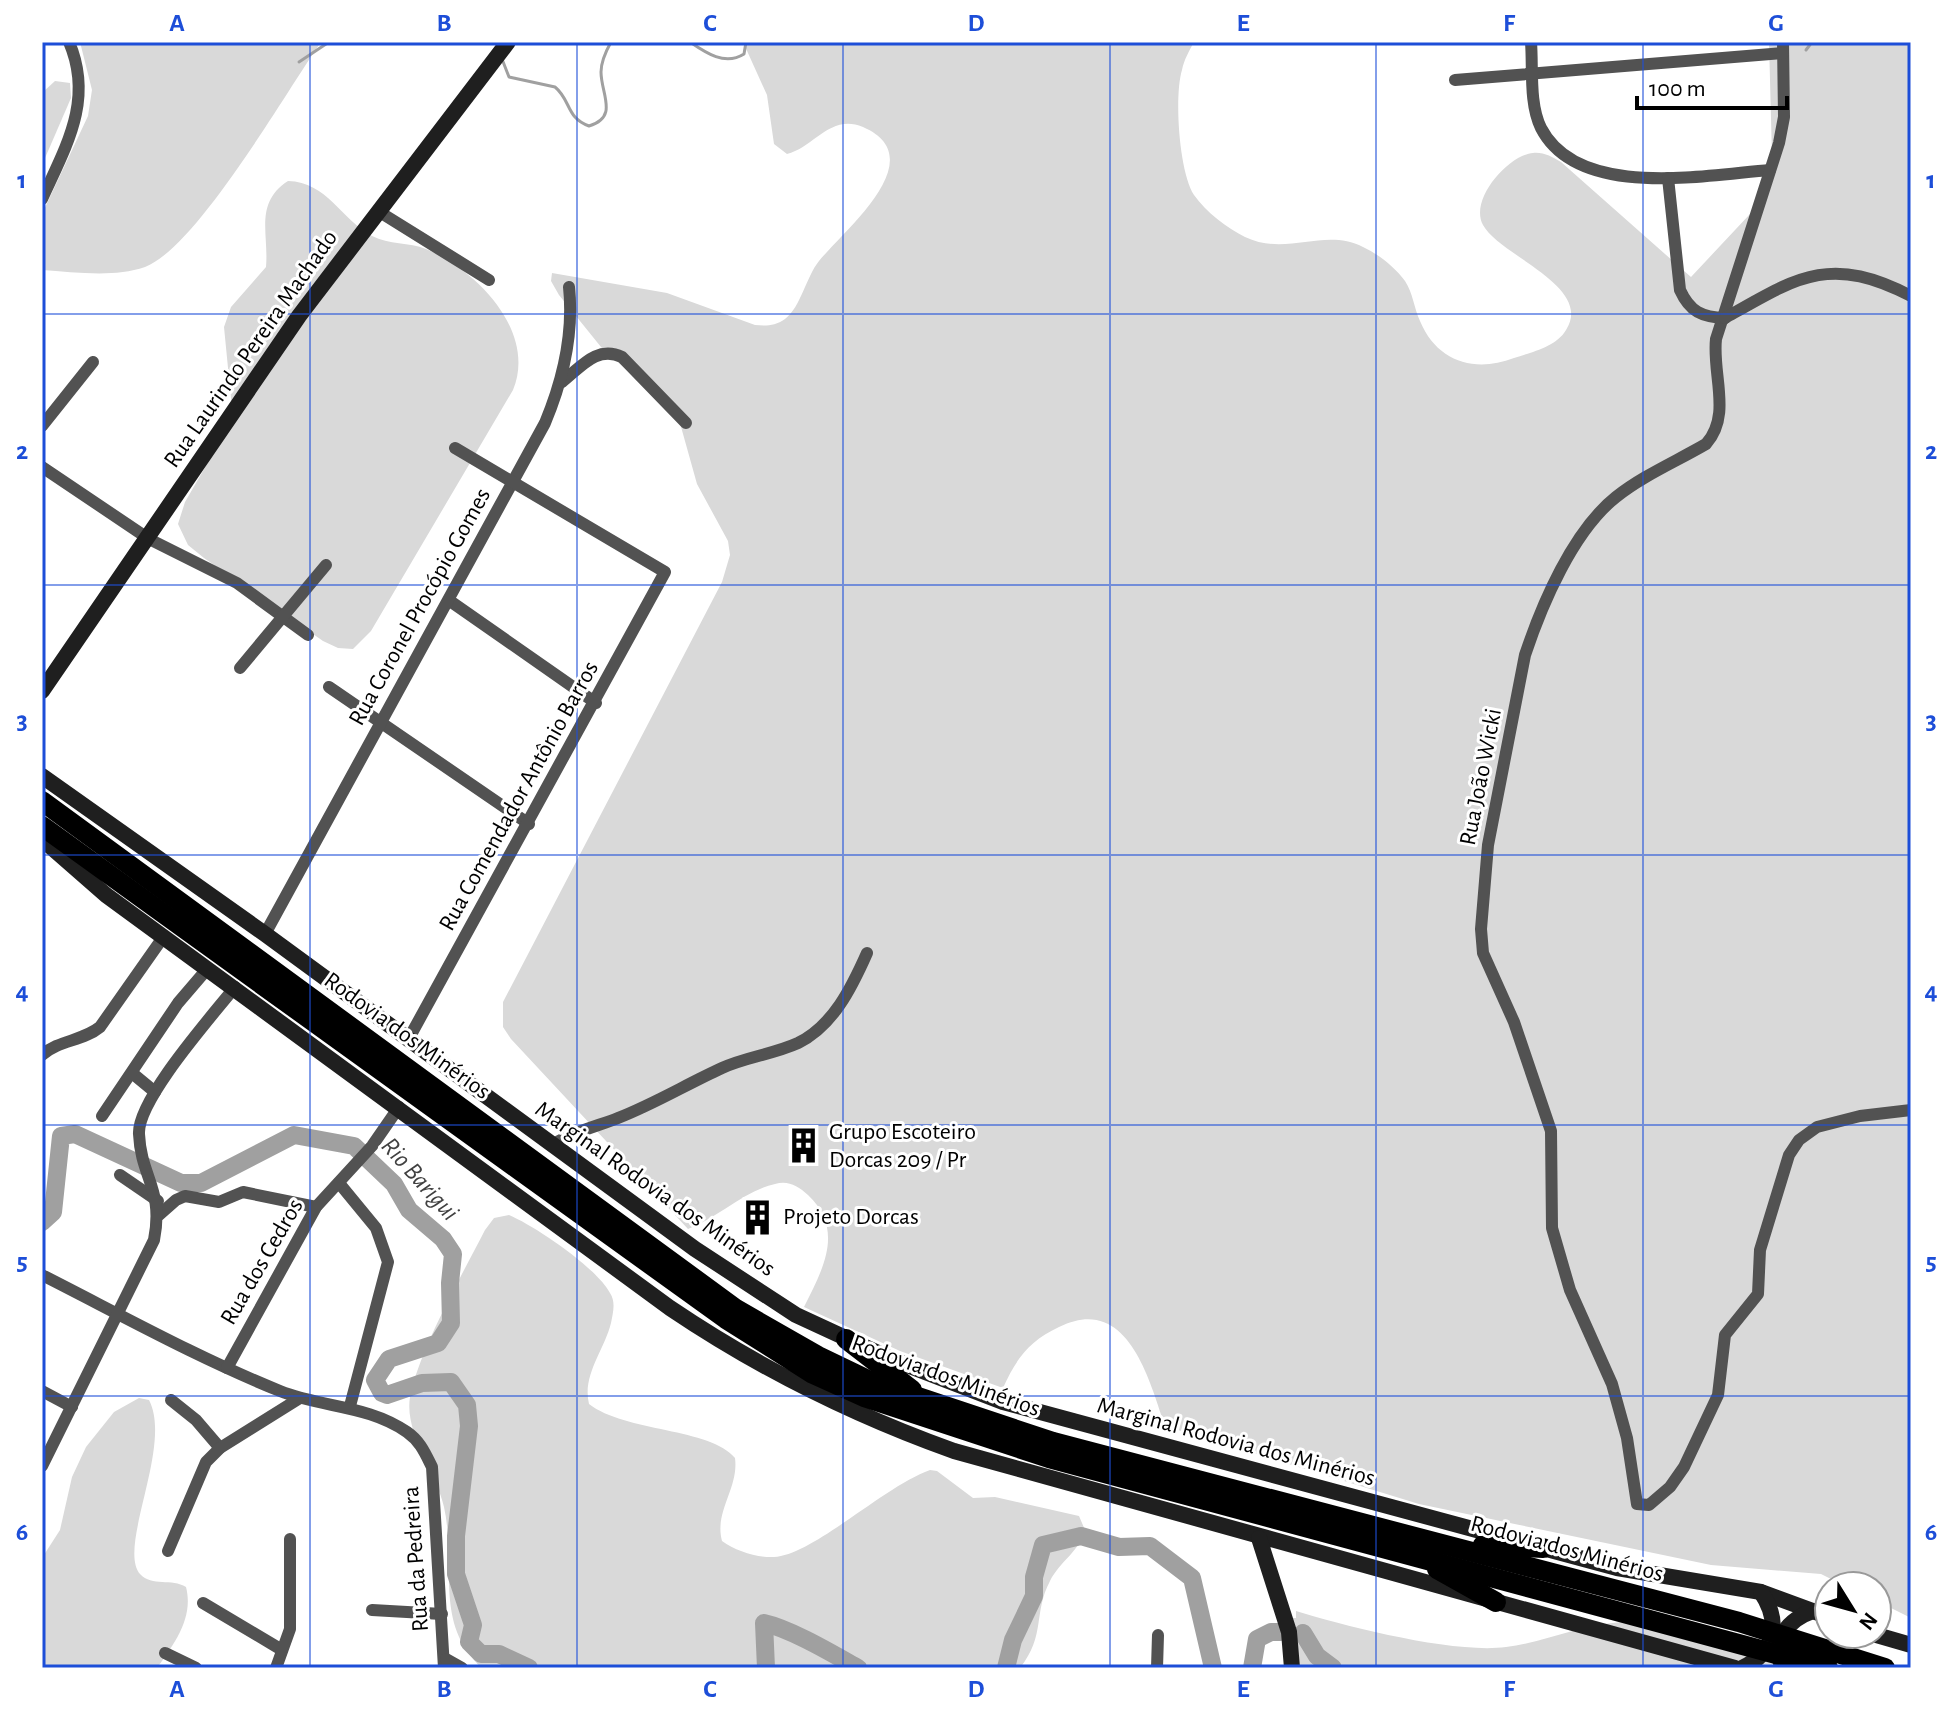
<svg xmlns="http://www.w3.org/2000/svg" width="1953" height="1710" font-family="'Alegreya Sans',sans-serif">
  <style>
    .green { fill: #d9d9d9 }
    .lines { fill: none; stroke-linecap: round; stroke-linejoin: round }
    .stream { stroke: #a0a0a0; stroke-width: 3 }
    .river { stroke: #a0a0a0; stroke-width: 18 }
    .street { stroke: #525252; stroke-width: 12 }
    .secondary { stroke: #1f1f1f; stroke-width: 16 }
    .primary { stroke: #000; stroke-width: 20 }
    .grid { fill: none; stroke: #1d4ed8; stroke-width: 2; stroke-opacity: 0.55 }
    .labels { text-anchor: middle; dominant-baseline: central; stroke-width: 6; stroke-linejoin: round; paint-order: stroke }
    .street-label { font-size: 24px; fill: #000; stroke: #fff }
    .poi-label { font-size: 24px; fill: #000; stroke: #fff; text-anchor: start }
    .water-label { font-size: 26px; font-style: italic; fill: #414141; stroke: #fff }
    .neatline { fill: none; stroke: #1d4ed8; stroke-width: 3 }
    .grid-label { font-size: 26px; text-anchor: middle; font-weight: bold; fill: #1d4ed8 }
  </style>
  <rect width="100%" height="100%" fill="#fff"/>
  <g class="green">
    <path d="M80,42H321C286,92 197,247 145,267C113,278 75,272 42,270V214L88,116L92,90Z"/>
    <path d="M743,42H1194C1189,51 1184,60 1182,70C1174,96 1179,172 1194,195C1206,212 1227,228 1245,237C1287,257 1324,227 1363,247C1378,254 1395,267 1405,281C1413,293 1414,308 1420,321C1437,362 1475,373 1514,358C1532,352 1556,347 1566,330C1594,286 1500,256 1483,225C1469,200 1508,155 1533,153C1544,152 1552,157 1561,162L1691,277L1765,198L1772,156L1769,42H1911V1618L1877,1601V1586H1845L1821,1574L1711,1565L1419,1504L1165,1426C1149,1378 1127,1293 1059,1327C1029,1341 1016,1359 1003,1388L900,1351L804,1307C823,1269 845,1230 808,1195C798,1186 788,1180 775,1184C744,1191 718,1218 688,1229L511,1039L503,1027V1002L722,582L730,555L728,541L697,484L678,416L601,347L559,295L551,281L552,273L667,293L755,325C766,326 775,326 785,319C801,307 806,277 819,261C845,229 934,158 863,127C831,113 814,147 787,154L774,144L767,95Z"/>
    <path d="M55,81L70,83L71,98L42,165V93Z"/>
    <path d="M288,181C327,182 341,219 372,236C389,245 409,242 426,249C477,270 537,332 513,390L371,631L353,649L338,648L323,641L204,558L188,545L178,524L185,502L233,419L224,327L231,307L266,267C269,234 254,203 288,181Z"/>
    <path d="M509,1215C535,1226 597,1268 610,1293C616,1302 613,1313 611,1323C604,1351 582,1375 589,1404C625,1432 711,1428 735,1458C739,1488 714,1511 722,1541C736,1551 757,1558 774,1557C813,1555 883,1487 930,1470L937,1471L973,1498L995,1497L1079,1516L1085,1530C1080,1551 1060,1561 1050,1581C1033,1613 1046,1635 1020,1668H482C433,1623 457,1566 444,1507C437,1473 404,1434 410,1397C420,1348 461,1277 485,1230L494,1218Z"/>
    <path d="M139,1398L149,1400C173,1446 117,1547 140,1574C152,1587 172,1578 186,1587C194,1618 174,1644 157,1668H42V1558L60,1530L72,1477L86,1447L114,1412Z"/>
    <path d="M1296,1611C1348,1627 1455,1654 1506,1647C1547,1642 1584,1623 1626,1622L1794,1668H1287L1292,1618H1296Z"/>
  </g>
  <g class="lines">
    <g class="stream">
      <path d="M690,42C706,53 725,66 744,54L746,42"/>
      <path d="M1806,50L1812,42"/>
      <path d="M502,59L509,77L555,87C571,100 566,118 589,126C619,117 601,94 601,72C601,62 606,51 611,42"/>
      <path d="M299,62L329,42"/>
    </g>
    <g class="river">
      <path d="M42,1222L53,1212L61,1136L75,1134L181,1183H201L294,1135L354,1146L394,1184L409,1210L443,1239L453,1254L450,1283L451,1323L438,1343L389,1359L375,1380L382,1393L387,1395L422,1383L451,1382L467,1405L469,1426L456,1536V1574L473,1625L469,1642L481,1654H499L529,1668"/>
      <path d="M1303,1633L1317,1656L1333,1668"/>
      <path d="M766,1668L764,1623C791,1629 833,1654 858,1668"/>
      <path d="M1006,1668L1013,1640L1034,1596V1577L1043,1545L1081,1536L1119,1547L1150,1546L1192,1578L1213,1668"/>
      <path d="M1252,1668L1257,1639L1271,1632H1281"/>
    </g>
    <g class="street">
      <path d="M1531,42C1533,68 1529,104 1541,128C1578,200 1705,175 1770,170"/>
      <path d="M1783,42L1784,117L1779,143L1716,339C1712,375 1732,415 1706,444C1677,461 1642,476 1616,497C1573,531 1542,604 1525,655L1488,845L1481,929L1483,953L1514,1022L1551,1131L1552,1228L1570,1290L1612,1384L1627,1438L1637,1504L1649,1505L1670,1487L1684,1467L1718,1395L1725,1335L1758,1294L1760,1250L1789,1155L1799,1140L1817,1127L1860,1116L1911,1110"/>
      <path d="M1455,80L1783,53"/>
      <path d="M1668,178L1680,290C1690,312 1702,317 1725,318"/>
      <path d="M42,199C66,146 94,100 69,42"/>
      <path d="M378,211L489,280"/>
      <path d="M1725,318C1797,277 1830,254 1911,296"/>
      <path d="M562,382C581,367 597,345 622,357L686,423"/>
      <path d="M42,426L93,362"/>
      <path d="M42,467L149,539L237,583L308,635"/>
      <path d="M450,601L596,703"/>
      <path d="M240,668L326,565"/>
      <path d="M329,687L529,824"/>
      <path d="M265,934L545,423C563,380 574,335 569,287"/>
      <path d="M408,1040L665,572L455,448"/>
      <path d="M42,1055C59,1040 83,1041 100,1027L164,936"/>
      <path d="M132,1073L155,1092"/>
      <path d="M102,1116L178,1003L208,968"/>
      <path d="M552,1146C563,1135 601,1125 618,1118C654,1104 687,1084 722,1068C746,1057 774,1054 798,1043C833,1026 852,987 867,953"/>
      <path d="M120,1175L158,1201"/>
      <path d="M339,1183L376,1228L388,1262L350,1406"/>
      <path d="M159,1215L176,1200L185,1196L219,1202L243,1192L316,1207"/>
      <path d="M42,1275C121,1315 198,1358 280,1391C323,1408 368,1405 407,1432C420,1441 425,1453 432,1467L444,1668"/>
      <path d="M227,1368L316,1207L372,1146L399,1107"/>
      <path d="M42,1391L72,1407"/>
      <path d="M171,1400L196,1420L220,1448"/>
      <path d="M42,1466L154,1240C164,1189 141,1178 139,1134C137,1100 212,1016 235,987"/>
      <path d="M168,1551L206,1462L220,1448L300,1398"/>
      <path d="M203,1603L282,1650"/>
      <path d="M372,1610L442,1614"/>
      <path d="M165,1653L196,1668"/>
      <path d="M446,1659L462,1668"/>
      <path d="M276,1668L290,1629V1539"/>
      <path d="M1157,1668L1158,1635"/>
    </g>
    <g class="secondary">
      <path d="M42,691L299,316L508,42"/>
      <path d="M42,776L265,934L695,1249L796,1315L889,1358L1003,1402L1617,1568L1761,1592L1829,1617"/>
      <path d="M42,839L106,895L670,1308C759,1368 853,1415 954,1451L1735,1668"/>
      <path d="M1259,1538L1289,1632L1292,1668"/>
      <path d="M1873,1634L1911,1645"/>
      <path d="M1742,1668C1776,1652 1781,1622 1761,1592"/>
      <path d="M1783,1668C1771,1641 1787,1620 1813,1611"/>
    </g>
    <g class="primary">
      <path d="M42,801L736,1309L818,1356L870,1381L1053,1442L1739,1622L1885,1668"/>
      <path d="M42,826L726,1319L813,1374L864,1397L1049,1458L1828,1668"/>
      <path d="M846,1339L912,1390"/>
      <path d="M1483,1545L1543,1548"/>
      <path d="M1437,1569L1496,1602"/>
    </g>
  </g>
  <path class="grid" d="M310,42V1668M577,42V1668M843,42V1668M1110,42V1668M1376,42V1668M1643,42V1668M42,314H1911M42,585H1911M42,855H1911M42,1125H1911M42,1396H1911"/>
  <defs>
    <symbol id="building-bare" viewBox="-9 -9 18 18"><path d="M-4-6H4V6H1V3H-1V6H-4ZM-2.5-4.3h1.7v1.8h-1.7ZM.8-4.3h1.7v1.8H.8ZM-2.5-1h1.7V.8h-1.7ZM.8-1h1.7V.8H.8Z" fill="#000" stroke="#fff" stroke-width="2.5" paint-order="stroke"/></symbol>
  </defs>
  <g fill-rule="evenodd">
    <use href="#building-bare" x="778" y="1120" width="51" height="51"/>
    <use href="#building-bare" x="732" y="1192" width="51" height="51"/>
  </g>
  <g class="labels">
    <g class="street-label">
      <text transform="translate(251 349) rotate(-55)">Rua Laurindo Pereira Machado</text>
      <text transform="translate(420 607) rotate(-61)">Rua Coronel Procópio Gomes</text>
      <text transform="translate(1481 777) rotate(-79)">Rua João Wicki</text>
      <text transform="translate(519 796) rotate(-61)">Rua Comendador Antônio Barros</text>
      <text transform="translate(407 1036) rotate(36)">Rodovia dos Minérios</text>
      <text transform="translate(655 1189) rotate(35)">Marginal Rodovia dos Minérios</text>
      <text transform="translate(262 1262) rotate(-60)">Rua dos Cedros</text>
      <text transform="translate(946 1376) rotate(20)">Rodovia dos Minérios</text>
      <text transform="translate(1236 1442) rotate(15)">Marginal Rodovia dos Minérios</text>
      <text transform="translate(1567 1549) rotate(15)">Rodovia dos Minérios</text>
      <text transform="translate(416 1559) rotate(-94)">Rua da Pedreira</text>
    </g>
    <g class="poi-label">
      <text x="829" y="1132">Grupo Escoteiro<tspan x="829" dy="28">Dorcas 209 / Pr</tspan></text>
      <text x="783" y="1217">Projeto Dorcas</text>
    </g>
    <g class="water-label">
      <text transform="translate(420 1179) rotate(48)">Rio Barigui</text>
    </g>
  </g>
  <rect width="1953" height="1710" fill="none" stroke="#ffffff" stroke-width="88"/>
  <g transform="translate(1853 1610) rotate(127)"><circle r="38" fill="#ffffff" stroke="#999999" stroke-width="2"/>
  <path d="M0-6L14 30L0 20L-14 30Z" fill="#000000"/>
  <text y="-12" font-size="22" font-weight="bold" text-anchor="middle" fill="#000000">N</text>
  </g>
  <path d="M1637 96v12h150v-12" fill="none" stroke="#000000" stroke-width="4"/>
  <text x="1649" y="96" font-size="24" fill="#000000" stroke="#ffffff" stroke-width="6" paint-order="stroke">100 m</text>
  <rect x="44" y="44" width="1865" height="1622" class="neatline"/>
  <g class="grid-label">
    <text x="177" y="31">A</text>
    <text x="444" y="31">B</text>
    <text x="710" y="31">C</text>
    <text x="976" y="31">D</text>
    <text x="1243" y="31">E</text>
    <text x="1509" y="31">F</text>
    <text x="1776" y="31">G</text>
    <text x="22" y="188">1</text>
    <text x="1931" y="188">1</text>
    <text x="22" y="459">2</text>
    <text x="1931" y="459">2</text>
    <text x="22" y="729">3</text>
    <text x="1931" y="729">3</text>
    <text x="22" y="999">4</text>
    <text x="1931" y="999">4</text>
    <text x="22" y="1270">5</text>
    <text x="1931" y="1270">5</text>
    <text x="22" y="1540">6</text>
    <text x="1931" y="1540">6</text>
    <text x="177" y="1697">A</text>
    <text x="444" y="1697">B</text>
    <text x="710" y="1697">C</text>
    <text x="976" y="1697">D</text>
    <text x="1243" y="1697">E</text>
    <text x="1509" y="1697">F</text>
    <text x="1776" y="1697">G</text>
  </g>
</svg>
